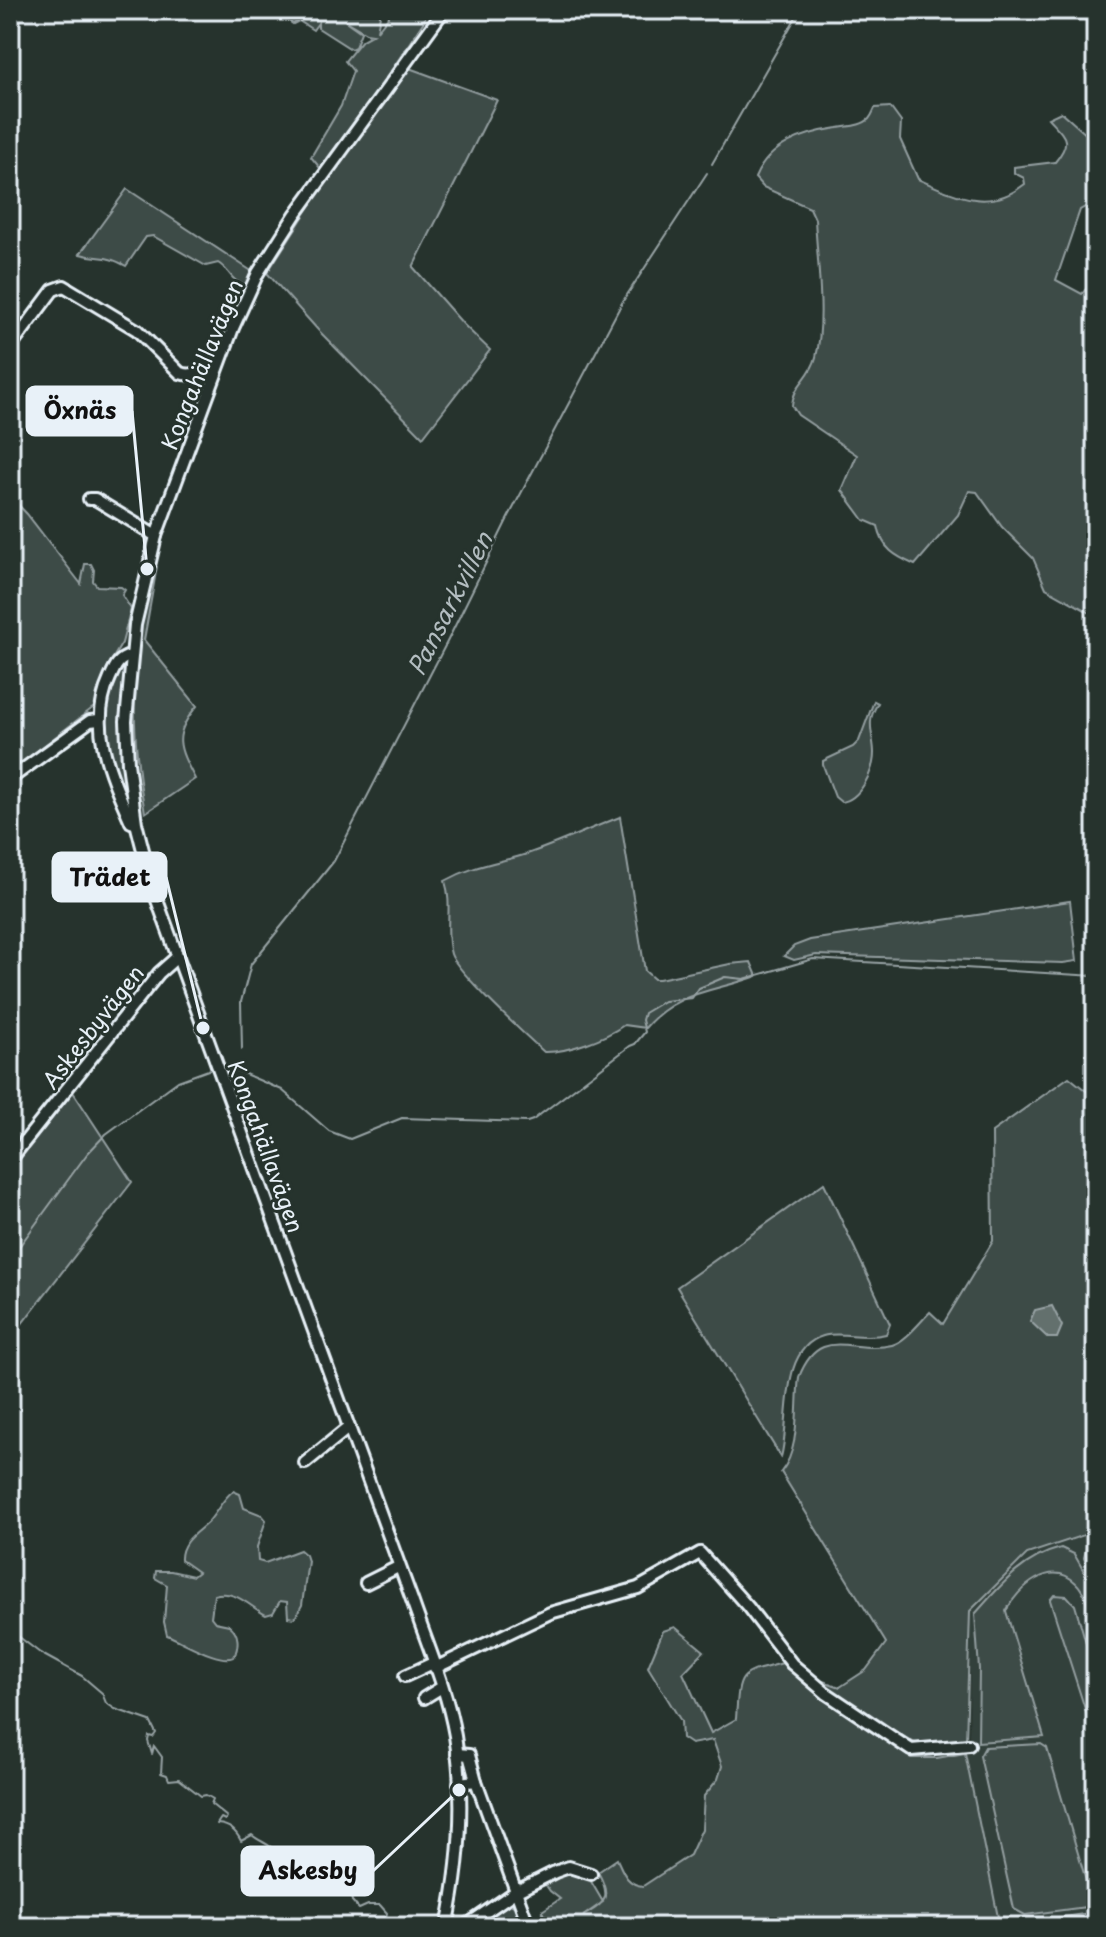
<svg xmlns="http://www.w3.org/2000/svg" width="1106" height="1937" font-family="'Playpen Sans',sans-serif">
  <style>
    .built { fill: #333f3a }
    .green { fill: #3e4b47; stroke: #939ea0; stroke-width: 2 }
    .water { fill: #636f6d; stroke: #98a3a5; stroke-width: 2 }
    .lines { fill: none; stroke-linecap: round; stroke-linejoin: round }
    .stream { stroke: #98a3a5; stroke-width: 2 }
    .minor-casing { stroke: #e8f1f8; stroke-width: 16 }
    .minor { stroke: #26332d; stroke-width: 10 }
    .labels { text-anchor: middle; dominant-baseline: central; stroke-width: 6; stroke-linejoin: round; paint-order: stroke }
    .street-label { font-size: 22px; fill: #e8f1f8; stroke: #26332d }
    .water-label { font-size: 24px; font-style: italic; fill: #b3bdc0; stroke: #26332d }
    .leader { fill: none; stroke: #e8f1f8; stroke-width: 3 }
    .callout-dot { fill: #e8f1f8; stroke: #26332d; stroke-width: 3 }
    .callout { fill: #e8f1f8; stroke: #e8f1f8; stroke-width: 3 }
    .callout-label { font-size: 24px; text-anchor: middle; font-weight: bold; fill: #111 }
  </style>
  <rect width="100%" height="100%" fill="#26332d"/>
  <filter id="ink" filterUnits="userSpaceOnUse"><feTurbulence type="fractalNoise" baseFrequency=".0125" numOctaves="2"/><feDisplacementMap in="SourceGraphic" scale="16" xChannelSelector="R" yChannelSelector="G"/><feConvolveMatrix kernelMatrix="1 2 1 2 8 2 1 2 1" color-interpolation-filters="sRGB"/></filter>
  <g filter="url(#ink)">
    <path class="built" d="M1069,1077L1096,1099V1927H1000L965,1753L969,1744L970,1611L1027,1554L1090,1533L942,1324L993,1241L992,1132Z"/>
    <g class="green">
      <path d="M273,10H325L324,13L328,10H381L377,31L388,17L389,10H413L426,14L424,21L385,80L320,168L311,157L341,106L353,71L345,61L362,40L373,34L366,33L344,20L361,32L355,47L351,49L318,28V23L313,30L299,21L293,24Z"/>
      <path d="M409,68L497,100L413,267L464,325L490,350L423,437L318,330L267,273L314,200Z"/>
      <path d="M890,107L901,122L900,139L918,179C956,196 989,213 1025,184L1024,178L1014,173V167L1055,162C1073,140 1065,137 1048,118L1061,112L1088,136L1096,153V201L1080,210L1056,280L1082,294L1092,282H1096V616L1046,588L1033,558L1002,527L977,492L969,491L958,515L915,565C895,556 882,549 878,526L864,520L842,490L857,455L798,415L792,406C793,384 811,378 816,357C826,319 817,260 815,219L810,208L763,187L755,178C769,144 804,133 838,128C848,126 862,126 869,119C872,116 873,112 875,108Z"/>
      <path d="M127,189L253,272L246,286C231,282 230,270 218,263L206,266L153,236L146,237L126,266C105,254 102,260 80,254Z"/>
      <path d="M10,496L27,514L81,584L85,564H91L94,570L93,581L97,586L121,587L125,590L122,595L131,609L122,643L107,668L94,707L10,772Z"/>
      <path d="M157,566L144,640L197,706C172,735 178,747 195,779L145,813C133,748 130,686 142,620C145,602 148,583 157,566Z"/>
      <path d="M125,664L121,732L129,805L109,760L104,710L119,665Z"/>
      <path d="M874,701L878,703C875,708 871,715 871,721C870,731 874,742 874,753C874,771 860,800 841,802L835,797L823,765V761L853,747L859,741Z"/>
      <path d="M620,817L645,971L654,979H659L730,964L751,962L757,976C715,992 677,990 645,1028L624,1025C606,1038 566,1053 544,1052C527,1037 456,971 451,954C444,930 453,905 445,881C473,865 498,863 527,854C559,843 589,829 620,817Z"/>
      <path d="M1070,901L1077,961L1063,963L816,955L794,960L784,956L794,946L810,940Z"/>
      <path d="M1069,1077L1096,1099V1587L1084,1558L1090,1533L1027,1554L970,1611L966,1741L920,1746L833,1694L814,1678L840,1687L866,1670L886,1643L781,1472C801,1448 795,1407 799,1377C820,1323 852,1355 892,1345C905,1342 920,1322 930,1312L943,1324L993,1241L992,1132Z"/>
      <path d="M73,1092L132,1182L10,1339V1172Z"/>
      <path d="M824,1183L890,1324L886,1334C863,1340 842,1331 823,1336C778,1349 791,1424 781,1457L677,1287Z"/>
      <path d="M233,1491L240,1494L244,1508L262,1515L266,1520L257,1547L258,1561L265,1563L300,1550L306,1555L308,1561L302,1605L295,1618L288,1617L287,1602L280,1601L273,1613L266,1615C249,1606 235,1589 214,1595L211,1617L215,1622L229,1625C240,1633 239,1646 234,1657C219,1664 183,1641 167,1635L164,1622L167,1585L155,1578L156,1571H171L193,1576L198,1572L181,1560C180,1542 196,1533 207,1523C217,1513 222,1499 233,1491Z"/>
      <path d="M1061,1548L1074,1554L1093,1587L1096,1595V1635C1091,1620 1088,1594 1076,1583C1051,1558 1018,1588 1006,1611L1044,1737L978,1742L979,1669L975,1614C1000,1586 1022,1558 1061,1548Z"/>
      <path d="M1054,1595L1067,1596L1075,1605L1096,1677V1743L1050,1600Z"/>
      <path d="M675,1627L704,1651L683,1673L711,1733L736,1719C739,1672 738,1674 783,1663L818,1694L911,1758H937L965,1753L1000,1927H553L542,1911L560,1899L550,1891L543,1881L572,1870L589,1878L603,1902L583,1916C606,1902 612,1898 598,1872L617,1859C623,1872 627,1885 643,1886L690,1855L702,1829L704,1796L718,1779L722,1766L713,1740L691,1744L682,1738L681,1721L648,1667L663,1631Z"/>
      <path d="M1041,1744L1047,1748L1092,1901L1086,1907L1025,1915L1014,1909L980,1756L985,1747Z"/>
      <path d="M507,1903L519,1908L525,1927H472Z"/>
      <path d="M1090,1913L1096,1916V1927H1021L1024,1923Z"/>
    </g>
    <path class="water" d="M1052,1306L1062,1326L1057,1338H1048L1030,1321L1035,1310Z"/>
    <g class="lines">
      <g class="stream">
        <path d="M712,164L800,10"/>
        <path d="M242,1049L241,1002L251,964L334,861L448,640L508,518L623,301L707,173"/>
        <path d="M224,1065L282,1090L329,1131L350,1139L402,1118L527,1122L533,1120L630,1046L635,1044L645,1032L642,1020L644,1013L664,1001L692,998L699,988L725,977L744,979L813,959L1096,976"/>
        <path d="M10,1259L87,1154L106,1134L178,1081L211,1069"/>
        <path d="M10,1626L14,1633L40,1653L82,1676L102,1693L106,1703L115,1709L150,1721L156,1733L153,1737L149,1736L148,1741L152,1754L154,1746L162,1757L161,1773L167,1775L169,1780L179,1779L201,1796L206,1795L213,1799L211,1804L227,1817L225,1820L221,1818L217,1824C230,1825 236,1831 241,1841L252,1835C260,1842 271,1844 278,1854L275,1858L288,1865L300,1858L312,1862L324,1859L327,1876L333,1875L349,1888L352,1901L359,1909L368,1905H380L387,1913L385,1922L389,1927"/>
      </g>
      <defs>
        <g id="minor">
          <path d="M444,10L295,215L258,273L233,328L156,536L135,625L126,721L128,763L136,823L153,889L412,1600C427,1644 447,1689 455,1736C465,1799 460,1865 447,1927"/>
          <path d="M10,348L53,290L64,286L137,330L180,373C193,378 201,369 215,374"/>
          <path d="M89,499H95L156,536"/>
          <path d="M130,656C118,659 115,667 110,678C87,727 111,776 131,822L134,823"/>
          <path d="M10,779L90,721L99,720"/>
          <path d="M10,1160L159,973L177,957"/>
          <path d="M305,1463L348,1428"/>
          <path d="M366,1583L398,1567"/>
          <path d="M435,1668L550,1613L638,1588L700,1553L748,1607L792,1664L826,1693L911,1750L969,1745"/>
          <path d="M405,1676L433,1663"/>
          <path d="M424,1698L442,1687"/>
          <path d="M457,1754L469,1755L476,1781L459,1783"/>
          <path d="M476,1781L529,1927"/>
          <path d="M464,1927L515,1892L555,1872L569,1867L591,1874"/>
        </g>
      </defs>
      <use href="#minor" class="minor-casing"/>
      <use href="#minor" class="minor"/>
    </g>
  </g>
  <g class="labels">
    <g class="street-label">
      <text transform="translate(201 364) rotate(-68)">Kongahällavägen</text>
      <text transform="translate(92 1026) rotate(-52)">Askesbyvägen</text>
      <text transform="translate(267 1146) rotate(70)">Kongahällavägen</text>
    </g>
    <g class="water-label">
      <text transform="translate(449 603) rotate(-63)">Pansarkvillen</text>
    </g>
  </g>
  <path class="leader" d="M147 569L132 411M203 1028L166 877M459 1790L373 1871"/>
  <g class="callout-dot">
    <circle cx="147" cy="569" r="8"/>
    <circle cx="203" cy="1028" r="8"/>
    <circle cx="459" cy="1790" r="8"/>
  </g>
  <g class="callout">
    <rect x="27" y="387" width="105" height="48" rx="8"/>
    <rect x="53" y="853" width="113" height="48" rx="8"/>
    <rect x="242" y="1847" width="131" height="48" rx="8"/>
  </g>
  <g class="callout-label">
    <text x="80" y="419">Öxnäs</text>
    <text x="110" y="886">Trädet</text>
    <text x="308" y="1879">Askesby</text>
  </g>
  <rect width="1106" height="1937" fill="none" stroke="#26332d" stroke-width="40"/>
  <rect x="20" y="20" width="1066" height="1897" fill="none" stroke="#e8f1f8" stroke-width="3" filter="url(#ink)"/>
</svg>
